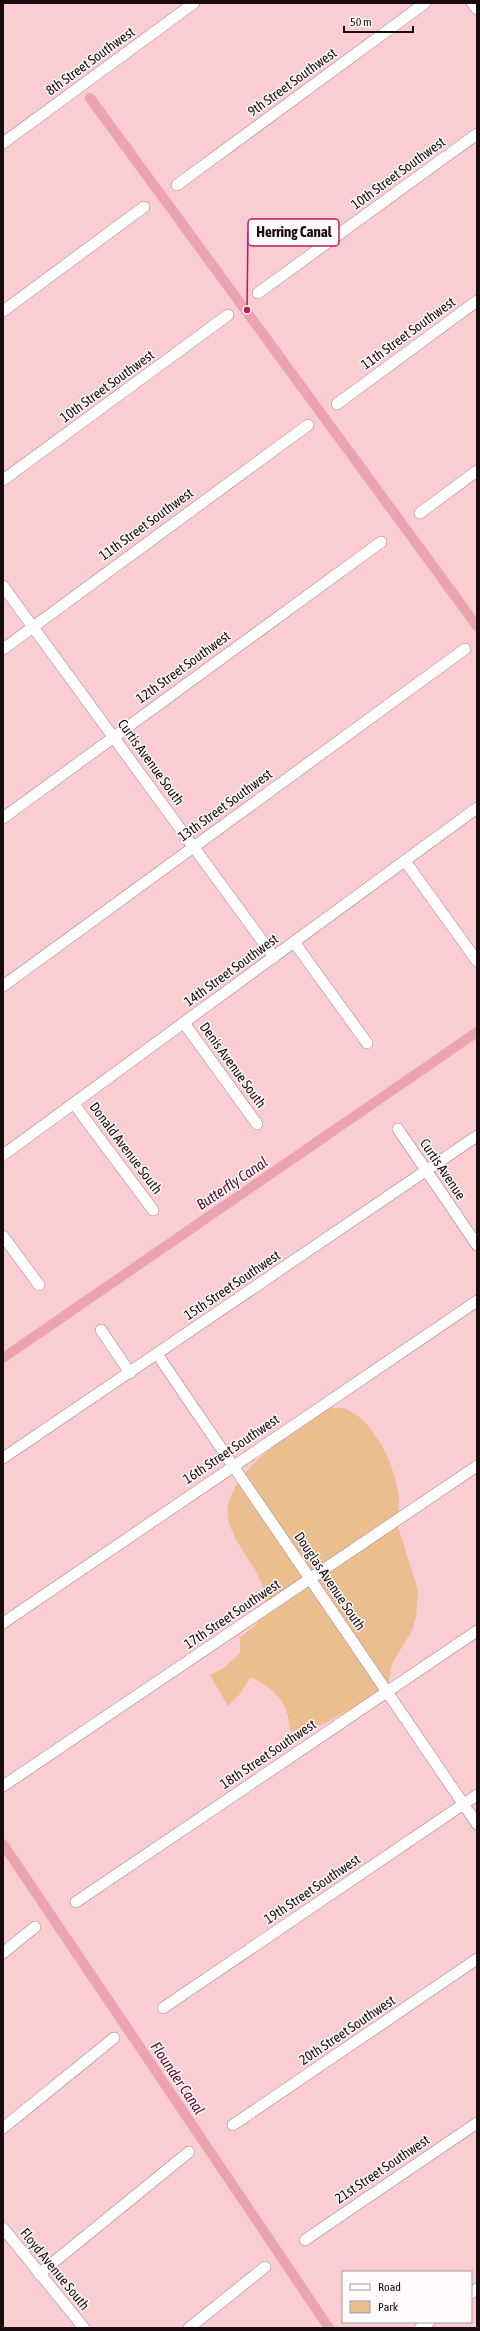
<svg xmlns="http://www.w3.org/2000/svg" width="480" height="2331" font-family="'Asap Condensed',sans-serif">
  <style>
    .green { fill: #eabe8e }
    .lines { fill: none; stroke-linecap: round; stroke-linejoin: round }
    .canal { stroke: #eba4af; stroke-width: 10 }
    .minor-casing { stroke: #a98086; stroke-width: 12 }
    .minor { stroke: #fff; stroke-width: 11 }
    .labels { text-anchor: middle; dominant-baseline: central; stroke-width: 3; stroke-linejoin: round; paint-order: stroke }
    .street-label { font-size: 14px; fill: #1a0c0e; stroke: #fffafb }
    .water-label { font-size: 15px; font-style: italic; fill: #5d0a24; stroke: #fffafb }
    .leader { fill: none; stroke: #c2185b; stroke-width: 1.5 }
    .callout-dot { fill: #c2185b; stroke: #fffafb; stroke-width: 1.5 }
    .callout { fill: #fffafb; stroke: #c2185b; stroke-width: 1.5 }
    .callout-label { font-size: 15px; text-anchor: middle; font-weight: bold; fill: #1a0c0e }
  </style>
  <rect width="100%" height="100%" fill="#facdd3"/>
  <path class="green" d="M344,1408C375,1420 396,1467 399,1499C400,1510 397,1519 399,1530L418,1590L416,1618L412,1630L392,1664L389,1683L354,1708L301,1735L290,1730C288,1702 276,1690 251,1677L239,1695L228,1706L210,1675L224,1668L240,1653V1637C245,1633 253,1628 257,1623C284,1585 234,1554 228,1518C223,1487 261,1455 283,1439C296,1430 311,1415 325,1409C330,1407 338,1408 344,1408Z"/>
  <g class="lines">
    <g class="canal">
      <path d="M90,98L477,626"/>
      <path d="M3,1358L477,1032"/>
      <path d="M3,1844L329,2328"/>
    </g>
    <defs>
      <g id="minor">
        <path d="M472,3L477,9"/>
        <path d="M3,143L194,3"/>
        <path d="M177,185L425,3"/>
        <path d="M258,293L477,134"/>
        <path d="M3,311L144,207"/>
        <path d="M337,404L477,301"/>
        <path d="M3,480L228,315"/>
        <path d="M420,513L477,471"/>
        <path d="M3,586L274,957"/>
        <path d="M3,649L308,425"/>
        <path d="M3,818L381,542"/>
        <path d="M405,861L477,961"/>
        <path d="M294,942L367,1043"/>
        <path d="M3,986L465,649"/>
        <path d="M184,1023L257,1124"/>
        <path d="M74,1104L153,1210"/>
        <path d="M398,1129L477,1245"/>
        <path d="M3,1155L477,808"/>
        <path d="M3,1236L39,1285"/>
        <path d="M101,1330L130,1373"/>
        <path d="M157,1354L477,1824"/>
        <path d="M3,1458L477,1136"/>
        <path d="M3,1623L477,1301"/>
        <path d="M3,1786L477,1466"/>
        <path d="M76,1902L477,1631"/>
        <path d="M3,1953L35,1927"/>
        <path d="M163,2008L477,1795"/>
        <path d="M233,2125L477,1959"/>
        <path d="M3,2128L114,2038"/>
        <path d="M3,2228L84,2328"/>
        <path d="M305,2240L477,2123"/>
        <path d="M39,2274L189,2152"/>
        <path d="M471,2293L477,2289"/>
        <path d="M189,2328L265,2267"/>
        <path d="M420,2328L429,2322"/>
      </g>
    </defs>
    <use href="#minor" class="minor-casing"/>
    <use href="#minor" class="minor"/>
  </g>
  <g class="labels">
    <g class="street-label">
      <text transform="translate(90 61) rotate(-36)">8th Street Southwest</text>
      <text transform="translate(292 82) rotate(-36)">9th Street Southwest</text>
      <text transform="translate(398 173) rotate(-36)">10th Street Southwest</text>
      <text transform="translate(408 333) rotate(-36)">11th Street Southwest</text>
      <text transform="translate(107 386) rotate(-36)">10th Street Southwest</text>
      <text transform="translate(146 524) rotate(-36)">11th Street Southwest</text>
      <text transform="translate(183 667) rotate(-36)">12th Street Southwest</text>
      <text transform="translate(151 762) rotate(54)">Curtis Avenue South</text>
      <text transform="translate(225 805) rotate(-36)">13th Street Southwest</text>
      <text transform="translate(231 970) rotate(-36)">14th Street Southwest</text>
      <text transform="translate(233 1065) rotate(54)">Denis Avenue South</text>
      <text transform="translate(126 1148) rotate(53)">Donald Avenue South</text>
      <text transform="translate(443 1169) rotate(56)">Curtis Avenue</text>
      <text transform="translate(232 1285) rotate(-34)">15th Street Southwest</text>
      <text transform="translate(231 1449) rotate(-34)">16th Street Southwest</text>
      <text transform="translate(330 1581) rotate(56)">Douglas Avenue South</text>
      <text transform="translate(232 1614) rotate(-34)">17th Street Southwest</text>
      <text transform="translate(268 1754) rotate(-34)">18th Street Southwest</text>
      <text transform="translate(312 1889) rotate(-34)">19th Street Southwest</text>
      <text transform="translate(347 2030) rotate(-34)">20th Street Southwest</text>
      <text transform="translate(382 2169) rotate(-34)">21st Street Southwest</text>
      <text transform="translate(55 2269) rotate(51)">Floyd Avenue South</text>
    </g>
    <g class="water-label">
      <text transform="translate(232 1183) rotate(-34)">Butterfly Canal</text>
      <text transform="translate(178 2078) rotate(56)">Flounder Canal</text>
    </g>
  </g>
  <path class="leader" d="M247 310L248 232"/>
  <circle class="callout-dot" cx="247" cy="310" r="4"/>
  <rect class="callout" x="248" y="219" width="91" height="27" rx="4"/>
  <g class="callout-label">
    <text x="294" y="237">Herring Canal</text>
  </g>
  <rect width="480" height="2331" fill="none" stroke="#1a0c0e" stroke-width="8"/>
  <rect x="342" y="2271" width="130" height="52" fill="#fffafb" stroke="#a39b9c"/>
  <rect x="350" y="2284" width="20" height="6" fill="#ffffff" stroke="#a39b9c"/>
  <text x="378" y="2291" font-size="12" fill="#1a0c0e">Road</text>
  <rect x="350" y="2301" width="20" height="12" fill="#eabe8e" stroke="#a39b9c"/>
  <text x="378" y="2311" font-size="12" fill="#1a0c0e">Park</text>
  <path d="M344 26v6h69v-6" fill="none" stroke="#1a0c0e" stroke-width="2"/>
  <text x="350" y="26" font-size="12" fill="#1a0c0e" stroke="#fffafb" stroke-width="3" paint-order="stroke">50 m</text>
</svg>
